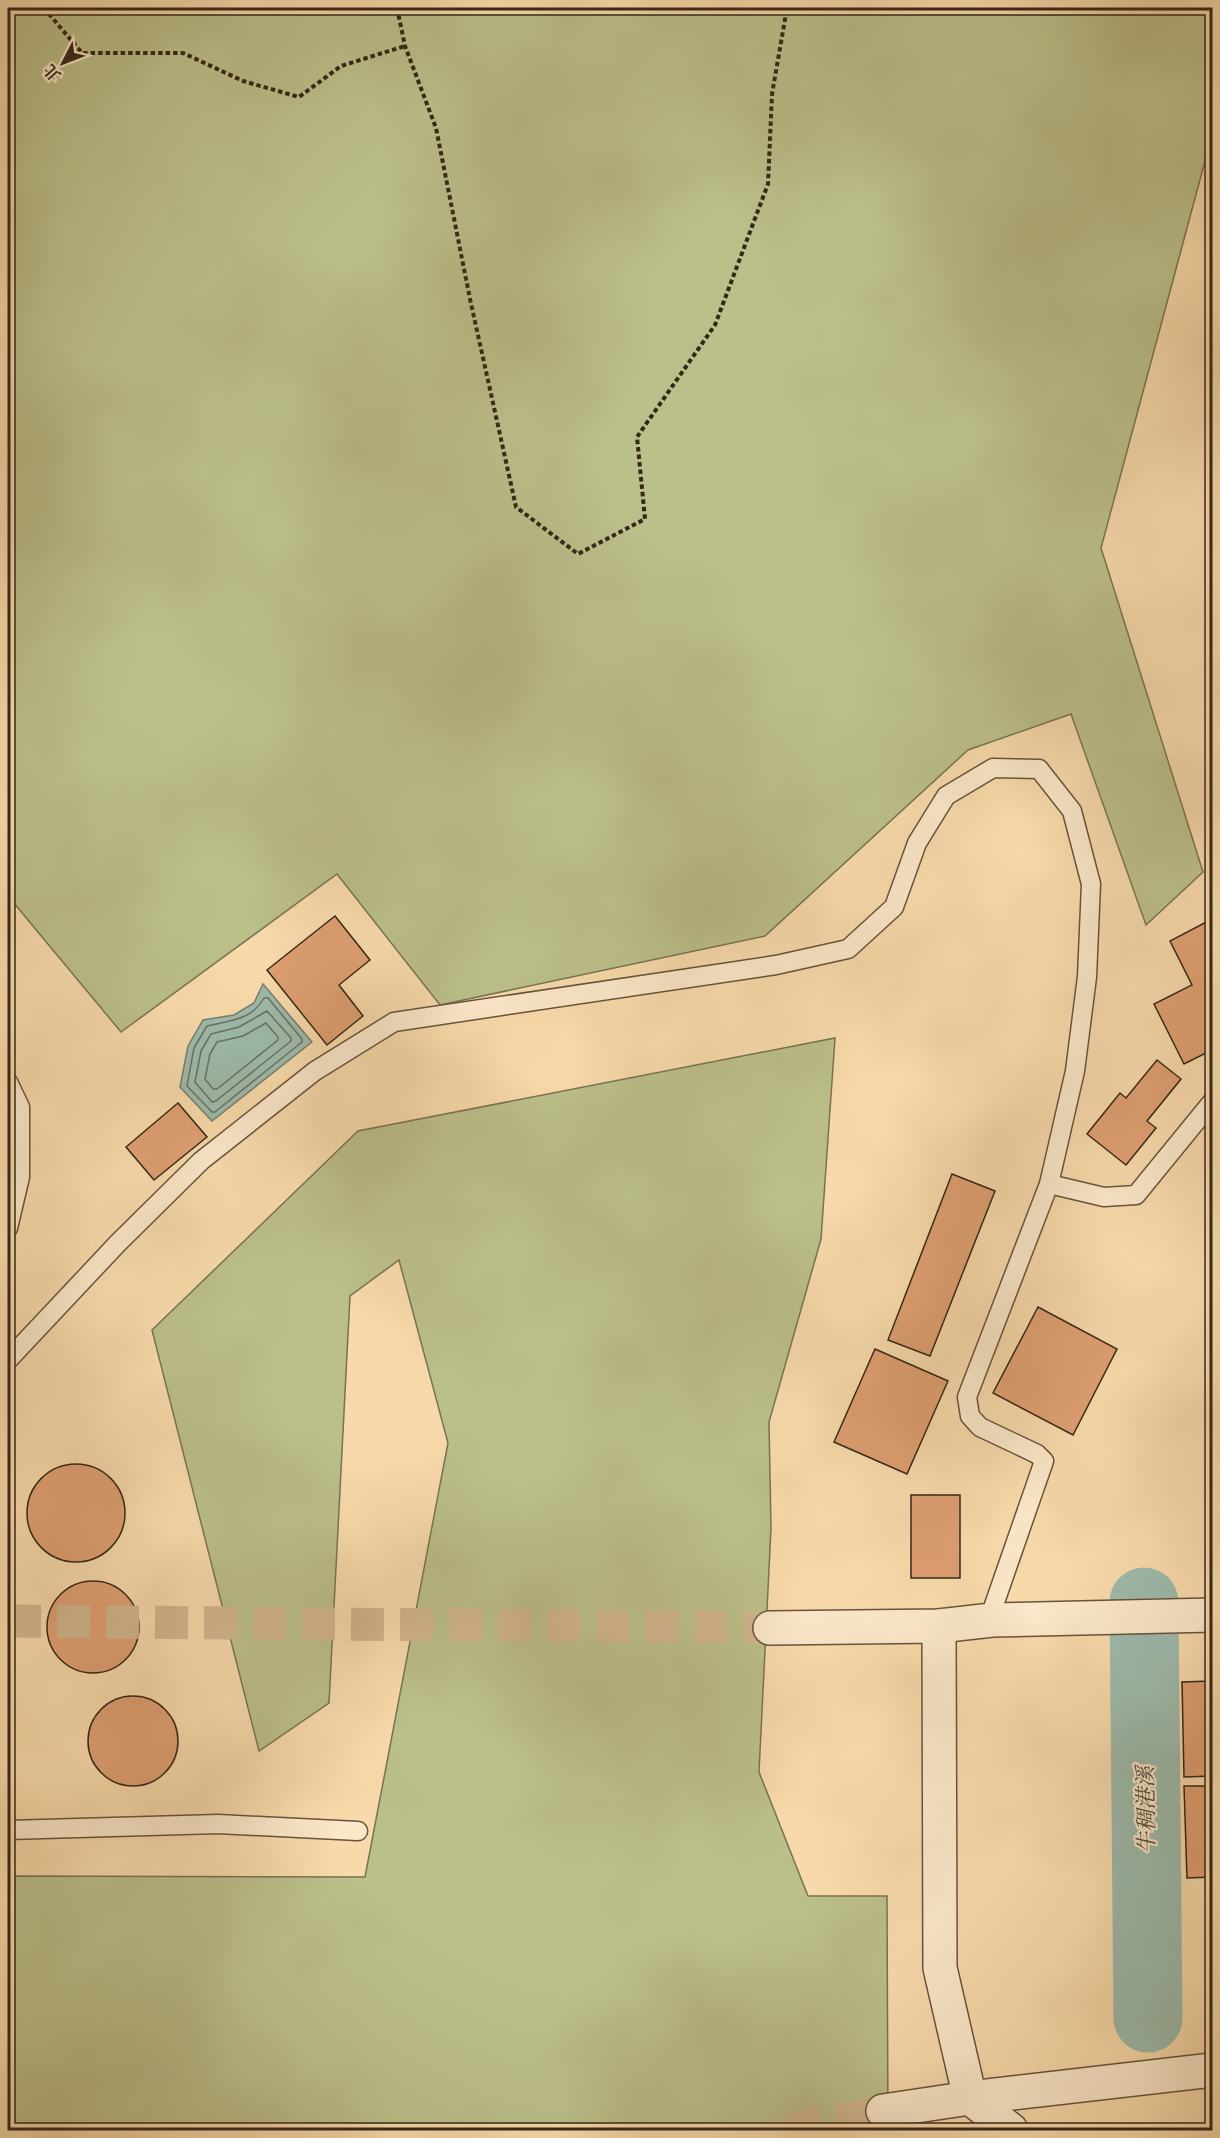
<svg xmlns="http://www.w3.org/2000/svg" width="1220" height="2138" font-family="'EB Garamond','Noto Serif TC',serif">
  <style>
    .green { fill: #bbbf8a; stroke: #787351; stroke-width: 1.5 }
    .water { fill: #9dbaab; stroke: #737f70; stroke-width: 1.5 }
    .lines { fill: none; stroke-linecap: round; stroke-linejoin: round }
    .shore { stroke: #697062; stroke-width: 1.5 }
    .river { stroke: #9dbaab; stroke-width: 69 }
    .building { fill: #de9f71; stroke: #352718; stroke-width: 1.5 }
    .street-tunnel { stroke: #d0b58d; stroke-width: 33; stroke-dasharray: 33 16; stroke-linecap: butt }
    .lane-casing { stroke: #66543c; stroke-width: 21 }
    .street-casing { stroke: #66543c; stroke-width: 36 }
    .path { stroke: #352718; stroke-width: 4; stroke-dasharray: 4.5 3; stroke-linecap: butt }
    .lane { stroke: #fae6c8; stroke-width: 18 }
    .street { stroke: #fae6c8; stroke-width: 33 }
    .labels { text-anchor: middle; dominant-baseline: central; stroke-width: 4.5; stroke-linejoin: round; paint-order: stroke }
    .water-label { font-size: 22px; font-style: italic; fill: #4f4c3d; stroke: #fae6c8 }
  </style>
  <rect width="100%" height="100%" fill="#f7d9aa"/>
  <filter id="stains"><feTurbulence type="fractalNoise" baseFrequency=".00333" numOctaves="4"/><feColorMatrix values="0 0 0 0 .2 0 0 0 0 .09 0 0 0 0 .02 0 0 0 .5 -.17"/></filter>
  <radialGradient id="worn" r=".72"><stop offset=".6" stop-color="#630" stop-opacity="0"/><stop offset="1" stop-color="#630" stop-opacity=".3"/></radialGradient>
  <g class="green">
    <path d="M8,8H1212V135L1101,548L1203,872L1146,925L1071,714L968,750L765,936L440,1005L337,874L121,1032L8,896Z"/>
    <path d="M835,1038L821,1239L769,1422L771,1528L759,1772L808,1896H887L888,2130H8V1876L365,1877L448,1443L399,1260L350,1296L329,1703L259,1751L152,1330L358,1131Z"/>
  </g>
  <path class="water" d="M263,984L312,1042L212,1121L180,1087L188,1046L203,1020L234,1015L254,1003Z"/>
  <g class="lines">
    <g class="shore">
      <path d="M264,998H268L302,1039V1042L215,1112H212L187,1086L194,1048L207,1026C230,1020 251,1021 264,998Z"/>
      <path d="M267,1011L291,1038V1041L216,1101L212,1102L195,1082L201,1051L211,1034L239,1027Z"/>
      <path d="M266,1023L278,1037V1040L217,1089H213L205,1079L210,1054L217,1042L243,1036Z"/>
    </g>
    <path class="river" d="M1144,1602L1148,2018"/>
  </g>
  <g class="building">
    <path d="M335,916L370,960L339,985L363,1016L327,1045L267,970Z"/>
    <path d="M1212,919V1050L1184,1064L1154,1004L1192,985L1170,941Z"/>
    <path d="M1157,1060L1181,1079L1147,1121L1156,1128L1126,1165L1087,1134L1120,1093L1126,1098Z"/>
    <path d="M178,1103L207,1137L154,1180L126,1147Z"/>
    <path d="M952,1174L995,1191L930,1356L888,1340Z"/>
    <path d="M1038,1307L1117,1349L1073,1435L993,1393Z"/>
    <path d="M875,1349L948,1381L907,1474L834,1442Z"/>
    <circle cx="76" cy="1513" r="49"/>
    <rect x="911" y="1495" width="49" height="83"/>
    <circle cx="93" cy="1627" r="46"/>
    <path d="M1212,1681V1776L1184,1777L1182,1682Z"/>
    <circle cx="133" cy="1741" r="45"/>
    <path d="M1184,1786H1212V1877L1187,1878Z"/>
  </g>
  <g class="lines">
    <g class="street-tunnel">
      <path d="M8,1621L770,1628"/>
      <path d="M789,2130L883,2111"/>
    </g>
    <defs>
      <g id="lane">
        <path d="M8,1082L20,1107V1177L8,1228"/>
        <path d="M1049,1184L1104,1197L1136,1195L1212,1102"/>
        <path d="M8,1360L118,1243L201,1161L315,1071L394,1022L776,965L848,949L894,907L917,843L946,796L993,768L1039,769L1072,811L1091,884L1087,977L1075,1071L1049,1184L967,1397L970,1416L980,1427L1037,1454L1044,1461L994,1605L992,1620"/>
        <path d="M8,1830L218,1824L358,1831"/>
      </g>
      <g id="street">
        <path d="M939,1626L940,1968L970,2098"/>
        <path d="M770,1628L939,1626L992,1620L1212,1615"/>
        <path d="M970,2098L1011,2130"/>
        <path d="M883,2111L970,2098L1212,2070"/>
      </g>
    </defs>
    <use href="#lane" class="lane-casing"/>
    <use href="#street" class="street-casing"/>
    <g class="path">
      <path d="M44,8L82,53H183L243,81L299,97L341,66L405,46"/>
      <path d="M397,8L405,46L436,128L470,299L516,507L578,554L645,519L637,437L715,325L768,184L772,94L787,8"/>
    </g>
    <use href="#lane" class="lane"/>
    <use href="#street" class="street"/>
  </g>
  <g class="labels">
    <g class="water-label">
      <text transform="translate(1146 1810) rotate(-91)">牛稠港溪</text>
    </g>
  </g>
  <rect width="1220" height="2138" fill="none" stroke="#f7d9aa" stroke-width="30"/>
  <rect x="9" y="9" width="1202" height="2120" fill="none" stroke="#352718" stroke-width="3"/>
  <rect x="15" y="15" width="1190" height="2108" fill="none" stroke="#352718" stroke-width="1.5"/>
  <g transform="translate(63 63) rotate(228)" stroke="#fae6c8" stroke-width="4.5" paint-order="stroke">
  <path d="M0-4.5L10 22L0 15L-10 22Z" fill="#352718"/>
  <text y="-9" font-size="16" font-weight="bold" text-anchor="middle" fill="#352718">北</text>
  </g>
  <rect width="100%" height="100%" filter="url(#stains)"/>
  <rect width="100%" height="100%" fill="url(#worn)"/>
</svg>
